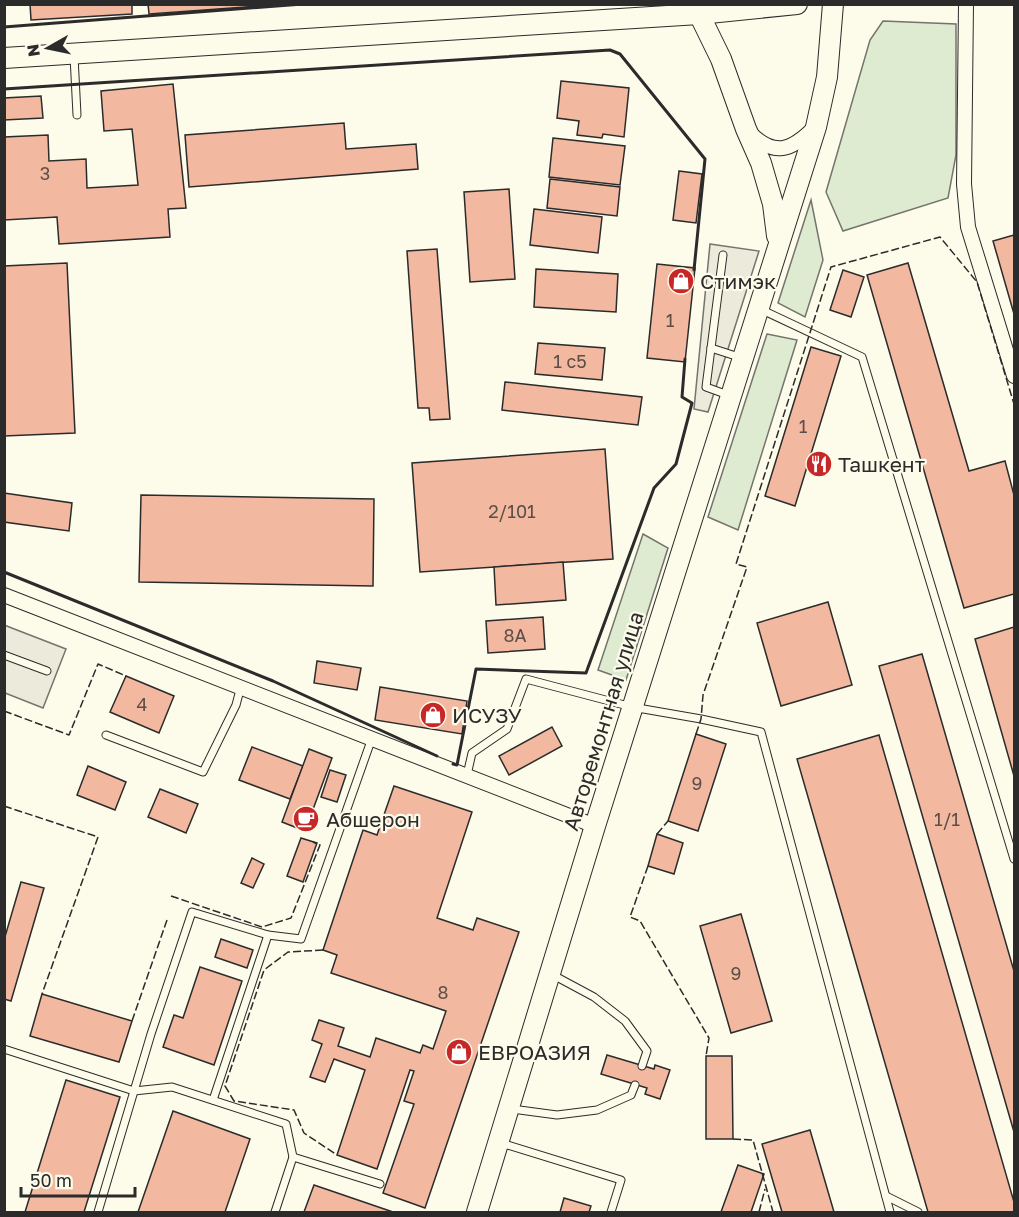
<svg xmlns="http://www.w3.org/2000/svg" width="1019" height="1217" font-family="'Golos Text',sans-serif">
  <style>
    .green { fill: #deebd1; stroke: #74746e; stroke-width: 1.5 }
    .parking { fill: #eceadb; stroke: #74746e; stroke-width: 1.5 }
    .building { fill: #f2b8a0; stroke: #2b2b2b; stroke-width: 1.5 }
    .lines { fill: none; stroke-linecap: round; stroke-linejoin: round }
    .lane-casing { stroke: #2b2b2b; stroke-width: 9 }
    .street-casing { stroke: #2b2b2b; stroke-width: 16 }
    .secondary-casing { stroke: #2b2b2b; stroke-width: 22 }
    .lane { stroke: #fdfbea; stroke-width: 7 }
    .street { stroke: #fdfbea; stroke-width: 14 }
    .secondary { stroke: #fdfbea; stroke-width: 20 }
    .fence { stroke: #2b2b2b; stroke-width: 1.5; stroke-dasharray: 8 3; stroke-linecap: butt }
    .wall { stroke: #2b2b2b; stroke-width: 3 }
    .labels { text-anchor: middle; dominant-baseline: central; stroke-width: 4.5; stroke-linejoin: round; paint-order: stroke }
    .number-label { font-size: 18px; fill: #5d4e48 }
    .poi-label { font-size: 21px; fill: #2b2b2b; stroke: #fdfbea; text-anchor: start }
    .street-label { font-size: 21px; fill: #2b2b2b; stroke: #fdfbea }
  </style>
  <rect width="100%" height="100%" fill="#fdfbea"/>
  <g class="green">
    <path d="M883,21L956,24V155L948,198L843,231L826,192L870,40Z"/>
    <path d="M811,200L823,260L805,317L778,303Z"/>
    <path d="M767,334L797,340L738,530L708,517Z"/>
    <path d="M643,534L668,548L626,680L598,670Z"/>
  </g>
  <g class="parking">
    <path d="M710,244L759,251L708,412L694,409Z"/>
    <path d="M4,625L66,649L43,708L5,693Z"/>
  </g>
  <g class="building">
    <path d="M30,4H132V14L31,20Z"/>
    <path d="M148,4H285L149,14Z"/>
    <path d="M561,81L629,88L624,137L603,134L602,138L577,135L579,121L557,118Z"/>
    <path d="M173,84L186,208L168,209L170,237L59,244L57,217L4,220V137L48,135L49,161L86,159L87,188L138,185L132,129L104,131L101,91Z"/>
    <path d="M41,96L43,118L4,120V98Z"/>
    <path d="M344,123L346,149L416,144L418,169L189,187L185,135Z"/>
    <path d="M553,138L625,146L620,185L549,177Z"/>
    <path d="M679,171L702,174L696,223L673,220Z"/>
    <path d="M550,179L620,187L617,216L547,208Z"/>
    <path d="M509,189L515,279L470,282L464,192Z"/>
    <path d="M534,209L602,217L598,253L530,245Z"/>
    <path d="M1014,235V314L993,241Z"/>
    <path d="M437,249L450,419L430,420L429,408H418L407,251Z"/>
    <path d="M67,263L75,433L4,436V266Z"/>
    <path d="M908,263L969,471L1005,461L1014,495V594L964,608L867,275Z"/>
    <path d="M657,264L695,268L685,362L647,358Z"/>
    <path d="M536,269L618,274L616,312L534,307Z"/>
    <path d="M843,270L864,277L851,317L830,310Z"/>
    <path d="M538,343L605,348L602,380L535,374Z"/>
    <path d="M811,347L841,356L795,506L765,496Z"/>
    <path d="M505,382L642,397L638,425L502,410Z"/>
    <path d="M605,449L613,559L420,572L412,463Z"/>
    <path d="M4,493L72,503L69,531L4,522Z"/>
    <path d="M141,495L374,499L373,586L139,582Z"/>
    <path d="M563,562L566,600L496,605L494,567Z"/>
    <path d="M828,602L852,685L781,706L757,623Z"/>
    <path d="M543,617L545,649L488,653L486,621Z"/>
    <path d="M1014,627V776L975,639Z"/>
    <path d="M922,654L1014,971V1132L879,666Z"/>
    <path d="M317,661L361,668L357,690L314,683Z"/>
    <path d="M126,676L174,696L159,733L110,712Z"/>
    <path d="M380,687L467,701L462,734L375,720Z"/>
    <path d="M552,727L562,746L509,775L499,756Z"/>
    <path d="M696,734L726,744L698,831L668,821Z"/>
    <path d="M879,735L1014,1202V1212H928L797,759Z"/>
    <path d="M252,747L303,766L290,799L239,780Z"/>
    <path d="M309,749L332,758L305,831L282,822Z"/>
    <path d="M88,766L126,782L115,810L77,795Z"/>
    <path d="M330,770L346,775L337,802L321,797Z"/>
    <path d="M394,786L472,812L437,918L473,930L477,918L519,932L425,1208L383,1193L414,1104L404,1101L414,1071L410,1070L377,1169L337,1155L365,1070L334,1059L325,1082L310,1077L322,1044L312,1040L319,1020L344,1028L338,1046L370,1057L376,1038L420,1053L423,1045L433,1049L446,1011L331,973L337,955L323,950L363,830L377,835Z"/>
    <path d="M160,789L198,804L186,833L148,817Z"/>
    <path d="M657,834L683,843L674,874L648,866Z"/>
    <path d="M301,838L317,843L303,882L287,876Z"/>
    <path d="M252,858L264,864L253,888L241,883Z"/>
    <path d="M21,882L44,888L11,1001L4,999V940Z"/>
    <path d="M741,914L772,1021L731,1033L700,926Z"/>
    <path d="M221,939L253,950L247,968L215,957Z"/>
    <path d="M200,967L242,981L214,1065L163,1047L174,1015L183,1018Z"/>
    <path d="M42,994L132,1021L119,1062L30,1036Z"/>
    <path d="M607,1055L654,1069L655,1065L670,1070L660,1099L645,1094L647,1088L601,1074Z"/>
    <path d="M706,1056H732L733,1139H706Z"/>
    <path d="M66,1080L120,1097L84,1212H25Z"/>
    <path d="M173,1111L250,1139L225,1212H138Z"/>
    <path d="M810,1130L834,1212H782L762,1144Z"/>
    <path d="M738,1165L764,1174L751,1212H721Z"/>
    <path d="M314,1185L393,1212H304Z"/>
    <path d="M564,1198L591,1206L589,1212H560Z"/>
  </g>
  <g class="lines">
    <defs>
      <g id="lane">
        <path d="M74,56L77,115"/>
        <path d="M723,255L706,387L728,395"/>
        <path d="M760,309L862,357L1014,859"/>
        <path d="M711,348L742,358"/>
        <path d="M4,655L47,671"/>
        <path d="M106,735L203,772L236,705L241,686"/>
        <path d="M467,775L472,753L507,729L526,679L632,707L701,719L761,732L890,1212"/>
        <path d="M553,975L594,997L625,1021L647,1051L642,1066"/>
        <path d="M4,1049L134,1091L172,1087L286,1124L293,1157L380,1184"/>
        <path d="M213,1100L268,935"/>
        <path d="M512,1109L557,1115L597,1110L631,1095L635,1085"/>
        <path d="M501,1143L621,1180L611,1212"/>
        <path d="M886,1196L918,1212"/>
        <path d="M98,1212L151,1034L192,912L268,935L301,939L372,738"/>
        <path d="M275,1212L293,1157"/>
      </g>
      <g id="street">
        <path d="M966,4L964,184L968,227L1014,376"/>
        <path d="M750,133C774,157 791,151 814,128"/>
        <path d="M4,595L595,826"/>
      </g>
      <g id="secondary">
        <path d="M699,14L721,59L746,129L761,163L773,204L777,236"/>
        <path d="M4,58L699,14L797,4"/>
        <path d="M477,1212L595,826L816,127L827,77L833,4"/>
      </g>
    </defs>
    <use href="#lane" class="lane-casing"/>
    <use href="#street" class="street-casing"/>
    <use href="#secondary" class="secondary-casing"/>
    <use href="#lane" class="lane"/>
    <use href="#street" class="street"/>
    <use href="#secondary" class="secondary"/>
    <g class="fence">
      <path d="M4,711L69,735L98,664L126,676"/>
      <path d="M696,734L701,719L703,695L747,567L736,564L831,267L940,237L977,282L1014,404"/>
      <path d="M4,806L98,837L42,994"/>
      <path d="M657,834L668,821"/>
      <path d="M648,866L630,917L640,921L709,1038L706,1056"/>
      <path d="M171,896L262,927L291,918L320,845L313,842"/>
      <path d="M323,950L288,952L264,970L225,1086L234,1101L294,1110L304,1133L337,1155"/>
      <path d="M132,1021L168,917"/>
      <path d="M733,1139L753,1140L773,1212"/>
      <path d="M759,1212L765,1189"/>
    </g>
    <g class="wall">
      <path d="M4,27L303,4"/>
      <path d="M4,89L610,50L620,54L705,159L694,270"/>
      <path d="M4,572L273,681L437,756"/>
      <path d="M453,764L457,765L476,669L586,673L654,488L676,464L692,403L682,397L685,359"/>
    </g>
  </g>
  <defs>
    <symbol id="shop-disc" viewBox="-11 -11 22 22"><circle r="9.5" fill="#c62828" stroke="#fdfbea"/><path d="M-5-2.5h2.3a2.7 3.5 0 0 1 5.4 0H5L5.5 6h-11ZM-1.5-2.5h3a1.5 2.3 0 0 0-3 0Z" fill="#fff"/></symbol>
    <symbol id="restaurant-disc" viewBox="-11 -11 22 22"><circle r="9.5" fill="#c62828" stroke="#fdfbea"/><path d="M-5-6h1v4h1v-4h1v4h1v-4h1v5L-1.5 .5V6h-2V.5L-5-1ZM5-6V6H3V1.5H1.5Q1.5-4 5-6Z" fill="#fff"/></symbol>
    <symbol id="cafe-disc" viewBox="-11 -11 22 22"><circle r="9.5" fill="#c62828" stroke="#fdfbea"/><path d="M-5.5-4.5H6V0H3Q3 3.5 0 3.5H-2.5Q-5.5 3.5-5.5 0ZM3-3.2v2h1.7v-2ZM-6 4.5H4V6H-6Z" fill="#fff"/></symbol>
  </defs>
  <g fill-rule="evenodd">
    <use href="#shop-disc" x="666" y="266" width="30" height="30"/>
    <use href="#restaurant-disc" x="804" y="449" width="30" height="30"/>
    <use href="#shop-disc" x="418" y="700" width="30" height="30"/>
    <use href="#cafe-disc" x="291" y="804" width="30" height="30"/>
    <use href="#shop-disc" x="444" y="1037" width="30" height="30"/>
  </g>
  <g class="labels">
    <g class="number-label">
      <text x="45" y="173">3</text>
      <text x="670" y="320">1</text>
      <text x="570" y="361">1 с5</text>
      <text x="803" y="426">1</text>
      <text x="512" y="511">2/101</text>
      <text x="515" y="635">8А</text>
      <text x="142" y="704">4</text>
      <text x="697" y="783">9</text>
      <text x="947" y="819">1/1</text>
      <text x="736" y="973">9</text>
      <text x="443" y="992">8</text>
    </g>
    <g class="poi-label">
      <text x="700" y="281">Стимэк</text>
      <text x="838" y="464">Ташкент</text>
      <text x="452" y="715">ИСУЗУ</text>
      <text x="326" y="819">Абшерон</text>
      <text x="478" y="1052">ЕВРОАЗИЯ</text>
    </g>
    <g class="street-label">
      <text transform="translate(603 721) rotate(-73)">Авторемонтная улица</text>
    </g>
  </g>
  <rect width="1019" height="1217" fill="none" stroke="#2b2b2b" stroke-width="12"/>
  <g transform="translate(48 48) rotate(261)" stroke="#fdfbea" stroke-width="4.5" paint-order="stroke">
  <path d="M0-4.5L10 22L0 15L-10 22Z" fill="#2b2b2b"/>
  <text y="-9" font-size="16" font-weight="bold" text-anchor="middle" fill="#2b2b2b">N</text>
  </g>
  <path d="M21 1187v9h114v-9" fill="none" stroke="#2b2b2b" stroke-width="3"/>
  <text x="30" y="1187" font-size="18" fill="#2b2b2b" stroke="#fdfbea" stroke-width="4.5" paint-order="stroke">50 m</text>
</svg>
